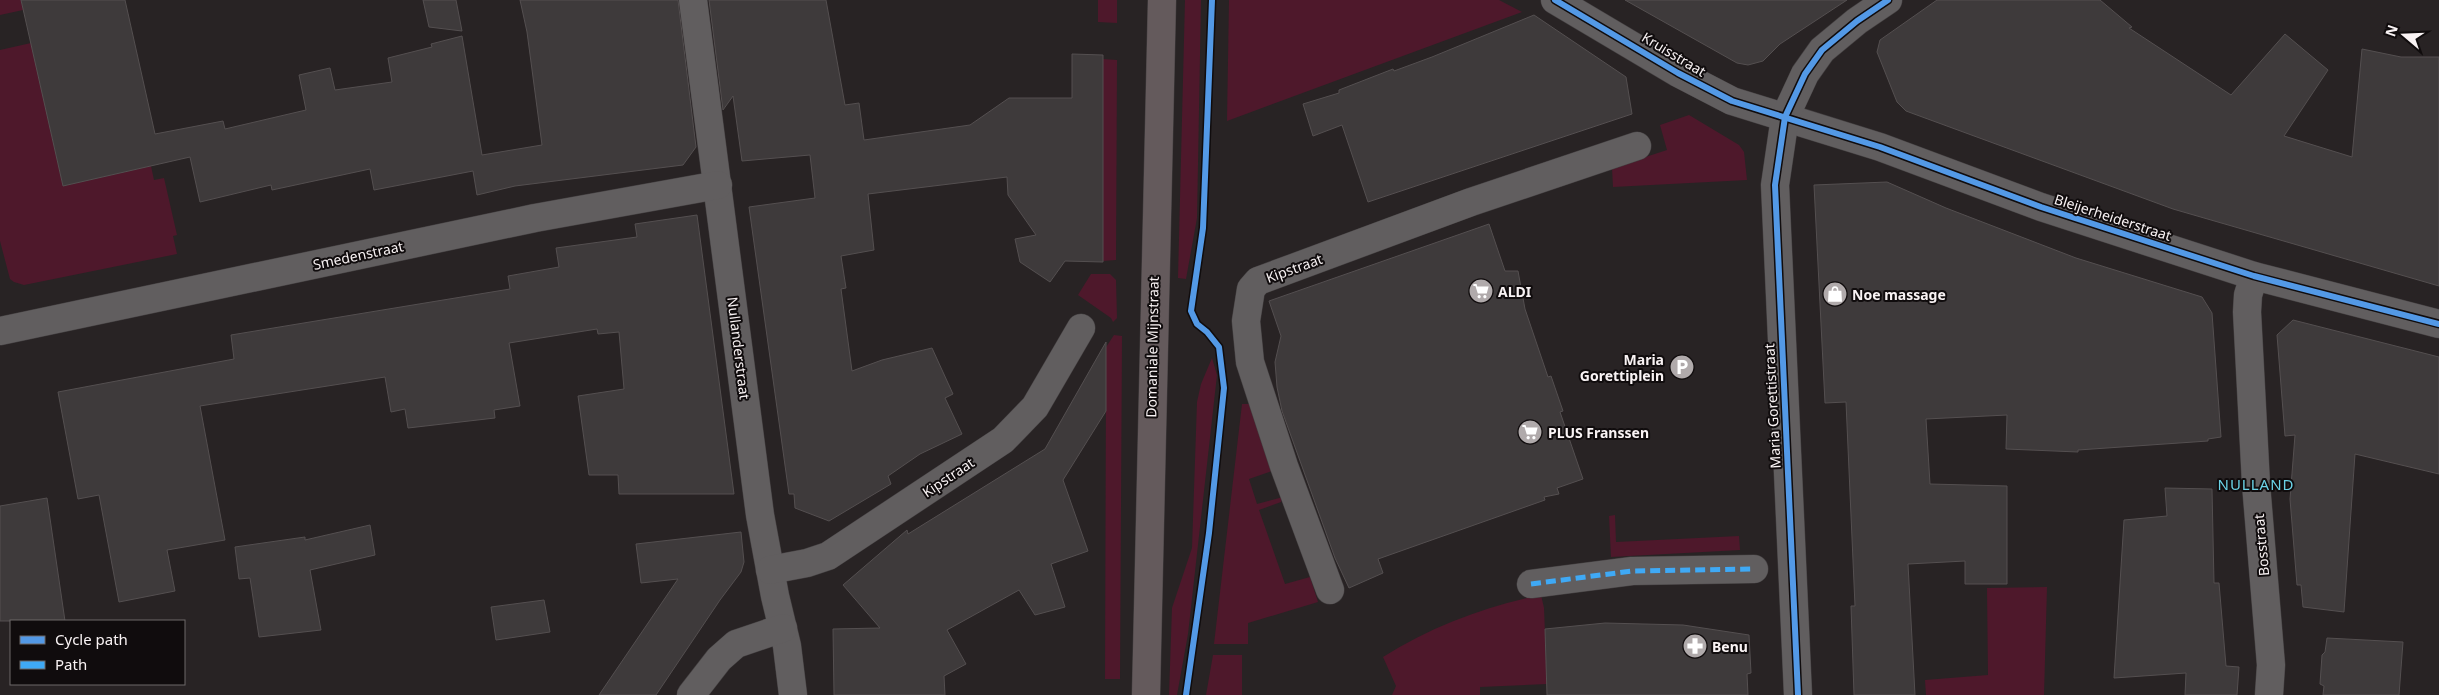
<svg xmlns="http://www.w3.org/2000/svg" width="2439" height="695" font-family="'Noto Sans',sans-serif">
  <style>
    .green { fill: #4e182b }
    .building { fill: #3e3a3b; stroke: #544f50 }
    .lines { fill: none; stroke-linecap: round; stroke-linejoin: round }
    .minor-casing { stroke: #433f40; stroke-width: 29 }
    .major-casing { stroke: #433f40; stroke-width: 29 }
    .minor { stroke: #615e5f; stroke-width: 28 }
    .major { stroke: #645a5c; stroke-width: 28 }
    .quiet { stroke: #3fa9f5; stroke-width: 5; stroke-dasharray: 10 5; stroke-linecap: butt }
    .cycleway-casing { stroke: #100c0d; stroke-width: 9 }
    .cycleway { stroke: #5399e6; stroke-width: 6 }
    .labels { text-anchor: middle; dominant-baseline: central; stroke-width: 4; stroke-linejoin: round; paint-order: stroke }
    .street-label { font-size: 14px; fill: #f9f3f4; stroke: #100c0d }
    .poi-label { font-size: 14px; font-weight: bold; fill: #f9f3f4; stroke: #100c0d; text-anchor: start }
    .neighbourhood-label { font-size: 15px; letter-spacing: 1px; fill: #6bd2e6; stroke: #100c0d }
  </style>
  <rect width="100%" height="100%" fill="#282324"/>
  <g class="green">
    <path d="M0,0H21L23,10L0,15Z"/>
    <path d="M1098,0H1117V23L1098,22Z"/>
    <path d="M1185,0H1201L1197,218L1186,279L1178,278Z"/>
    <path d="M1229,0H1499L1522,12L1227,121Z"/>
    <path d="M31,43L63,186L151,166L154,180L164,178L177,235L173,236L177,254L24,285L14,282L10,279L0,241V50Z"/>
    <path d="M1103,59L1117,60L1116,260L1102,261Z"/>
    <path d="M1689,115L1739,145L1744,152L1747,180L1613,187L1612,168L1667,150L1660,125Z"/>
    <path d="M1091,274H1110L1116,280L1117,318L1113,322L1111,318L1078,295Z"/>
    <path d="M1114,335L1122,336L1120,679H1105L1106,376L1088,375Z"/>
    <path d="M1212,358L1217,375L1188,634L1177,695H1169L1172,608L1192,548L1197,402L1201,384Z"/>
    <path d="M1242,404H1251L1272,471L1249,479L1257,504L1283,497L1281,502L1259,510L1285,584L1310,577L1318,602L1248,623V644H1214Z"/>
    <path d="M1615,515L1616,542L1739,536L1740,550L1611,557L1609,516Z"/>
    <path d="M2047,587L2044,695H1926L1925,680L1988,675L1987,588Z"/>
    <path d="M1541,595L1544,608L1547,684L1480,687V695H1392L1396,686L1383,657C1433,626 1484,607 1541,595Z"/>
    <path d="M1213,655H1242V695H1206Z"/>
  </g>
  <g class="building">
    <path d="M21,0H125L155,134L223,121L225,129L306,110L299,75L330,68L335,90L392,82L388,58L432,47L431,44L462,36L482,155L542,145L527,32L520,0H678L696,147L683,165L515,186L477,195L473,171L374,190L370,169L272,190L271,185L200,202L190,157L63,186Z"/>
    <path d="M423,0H456L462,31L429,27Z"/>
    <path d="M709,0H826L845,105L859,103L864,140L970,125L1009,98H1072V54L1103,55V262L1065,261L1050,282L1020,262L1015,239L1036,235L1008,195L1007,177L868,194L874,250L841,256L846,288L841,289L852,371L882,360L932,348L953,394L945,398L962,434L920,454L888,476L891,484L829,521L795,508L794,494H789L749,207L815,198L810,155L742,161L733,96L723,110Z"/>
    <path d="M1625,0H1847L1780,44L1763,61L1748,65L1737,63Z"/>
    <path d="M1937,0H2100L2132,27L2129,28L2231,95L2285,34L2328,70L2284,136L2352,157L2362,49L2401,57H2439V286L2173,209L1906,111L1897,102L1877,52L1880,40Z"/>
    <path d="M1534,15L1626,77L1632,114L1368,202L1342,125L1313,136L1303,104L1339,93V90L1393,69L1394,71L1432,57Z"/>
    <path d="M1887,182L1946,208L2076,258L2202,297L2212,313L2221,437L2208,439V441L2078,450V452L2006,449L2007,415L1926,419L1930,484L2007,486V584H1965V561L1908,564L1915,695H1854L1851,606H1855L1846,402L1825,403L1814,185Z"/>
    <path d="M697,215L734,494H619L618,475H589L578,396L624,389L619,332L598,334L597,329L509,343L520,406L494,410L495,418L408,428L405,409L391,412L385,377L200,406L225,540L167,550L175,591L119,602L99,495L78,499L58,392L234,359L231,335L510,289L508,276L559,267L556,248L637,237L635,224Z"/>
    <path d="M1489,224L1505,271H1518L1525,309L1548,377L1551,376L1563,411L1560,412L1583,479L1557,488L1559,494L1544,497L1545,500L1378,559L1383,573L1349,588L1335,558L1282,411L1277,387L1275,362L1281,336L1269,301Z"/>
    <path d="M2293,320L2439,357V474L2355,454L2344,612L2303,607L2301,585H2297L2290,499L2295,435L2285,436L2277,335Z"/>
    <path d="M1106,342V411L1063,480L1088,551L1051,564L1065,607L1035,615L1019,590L947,630L966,664L944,676L945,695H834L833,629L880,628L843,585L907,530L908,534L1045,449Z"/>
    <path d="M2165,488L2212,489L2214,583H2219L2226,666L2239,667L2237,695H2185L2186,673L2114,678L2124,520L2167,516Z"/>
    <path d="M47,498L65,621H0V506Z"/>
    <path d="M370,525L375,555L310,570L321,630L259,637L250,578L239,579L235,547L305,537V540Z"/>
    <path d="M741,532L744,562L741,572L720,600L656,695H599L678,579L641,583L636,544Z"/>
    <path d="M544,600L550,632L496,640L491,607Z"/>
    <path d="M1605,623L1683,625L1749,635L1751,673L1747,674L1748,695H1547L1545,629Z"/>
    <path d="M2327,638L2403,642L2399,695H2323L2324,686L2320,684L2322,655L2325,652Z"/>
  </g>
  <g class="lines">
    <defs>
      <g id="minor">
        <path d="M693,0L760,515L775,596L787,646L793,695"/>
        <path d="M1555,0L1678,73L1732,101L1880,147L2041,207L2254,276L2439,324"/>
        <path d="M2254,276L2248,295L2247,312L2256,484L2271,665L2269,695"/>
        <path d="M0,331L535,218L718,185"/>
        <path d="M770,570L807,563L828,556L1003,440L1035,407L1081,328"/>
        <path d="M1531,584L1632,571L1754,569"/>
        <path d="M1330,590L1284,466L1250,362L1246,321L1251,289L1258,281L1471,202L1637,146"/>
        <path d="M691,695L719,659L736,644L783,628"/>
        <path d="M1798,695L1775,185L1785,117L1805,74L1822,50L1857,21L1888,0"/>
      </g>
      <path id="major" d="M1146,695L1162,0"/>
    </defs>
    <use href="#minor" class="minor-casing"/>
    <use href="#major" class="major-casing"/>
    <use href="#minor" class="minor"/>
    <use href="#major" class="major"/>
    <path class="quiet" d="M1531,584L1632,571L1754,569"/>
    <defs>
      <g id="cycleway">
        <path d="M1555,0L1678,73L1732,101L1880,147L2041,207L2254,276L2439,324"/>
        <path d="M1186,695L1209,533L1224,388L1219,347L1207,332L1197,324L1191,311L1203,228L1212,0"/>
        <path d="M1798,695L1775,185L1785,117L1805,74L1822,50L1857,21L1888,0"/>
      </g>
    </defs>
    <use href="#cycleway" class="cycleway-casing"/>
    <use href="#cycleway" class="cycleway"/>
  </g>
  <defs>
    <symbol id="supermarket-disc" viewBox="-11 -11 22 22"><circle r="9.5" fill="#b0aaab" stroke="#100c0d"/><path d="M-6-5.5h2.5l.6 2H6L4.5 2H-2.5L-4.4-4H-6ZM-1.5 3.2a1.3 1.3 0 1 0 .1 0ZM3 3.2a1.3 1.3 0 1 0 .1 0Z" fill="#fff"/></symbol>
    <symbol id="shop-disc" viewBox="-11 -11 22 22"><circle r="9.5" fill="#b0aaab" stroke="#100c0d"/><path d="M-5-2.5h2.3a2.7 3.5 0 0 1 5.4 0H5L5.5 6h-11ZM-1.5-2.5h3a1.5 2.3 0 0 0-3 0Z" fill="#fff"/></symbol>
    <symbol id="parking-disc" viewBox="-11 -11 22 22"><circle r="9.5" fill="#b0aaab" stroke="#100c0d"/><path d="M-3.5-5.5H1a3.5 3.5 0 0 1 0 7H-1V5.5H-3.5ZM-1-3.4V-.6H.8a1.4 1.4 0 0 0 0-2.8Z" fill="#fff"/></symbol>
    <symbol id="pharmacy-disc" viewBox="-11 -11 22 22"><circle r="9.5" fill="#b0aaab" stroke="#100c0d"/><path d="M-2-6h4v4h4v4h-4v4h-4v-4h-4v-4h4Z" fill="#fff"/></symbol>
  </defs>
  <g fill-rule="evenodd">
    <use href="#supermarket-disc" x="1467" y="277" width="28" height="28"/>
    <use href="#shop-disc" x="1821" y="280" width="28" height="28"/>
    <use href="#parking-disc" x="1668" y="353" width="28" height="28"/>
    <use href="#supermarket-disc" x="1516" y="418" width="28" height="28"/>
    <use href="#pharmacy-disc" x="1681" y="632" width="28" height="28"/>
  </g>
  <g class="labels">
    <g class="street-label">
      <text transform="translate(1674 54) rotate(31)">Kruisstraat</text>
      <text transform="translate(2113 217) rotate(18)">Bleijerheiderstraat</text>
      <text transform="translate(358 255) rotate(-12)">Smedenstraat</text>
      <text transform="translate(1294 268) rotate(-20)">Kipstraat</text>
      <text transform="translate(1152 347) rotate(-89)">Domaniale Mijnstraat</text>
      <text transform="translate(739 348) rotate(83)">Nullanderstraat</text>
      <text transform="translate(1772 406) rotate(-93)">Maria Gorettistraat</text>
      <text transform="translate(948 477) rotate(-34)">Kipstraat</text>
      <text transform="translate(2261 545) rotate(-95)">Bosstraat</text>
    </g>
    <g class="poi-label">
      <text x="1498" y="291">ALDI</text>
      <text x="1852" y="294">Noe massage</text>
      <text x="1664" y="359" text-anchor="end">Maria<tspan x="1664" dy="16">Gorettiplein</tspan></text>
      <text x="1548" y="432">PLUS Franssen</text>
      <text x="1712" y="646">Benu</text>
    </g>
    <g class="neighbourhood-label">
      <text x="2256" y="484">NULLAND</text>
    </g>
  </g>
  <rect x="10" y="620" width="175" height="65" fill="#100c0d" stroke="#6d6869"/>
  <rect x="20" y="636" width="25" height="8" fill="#5399e6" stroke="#6d6869"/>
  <text x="55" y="645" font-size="15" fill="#f9f3f4">Cycle path</text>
  <rect x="20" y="661" width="25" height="8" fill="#3fa9f5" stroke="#6d6869"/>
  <text x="55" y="670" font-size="15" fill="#f9f3f4">Path</text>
  <g transform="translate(2404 35) rotate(289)" stroke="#100c0d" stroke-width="4" paint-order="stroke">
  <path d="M0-4L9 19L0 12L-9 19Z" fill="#f9f3f4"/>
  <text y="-8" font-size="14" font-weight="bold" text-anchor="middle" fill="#f9f3f4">N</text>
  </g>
</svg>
